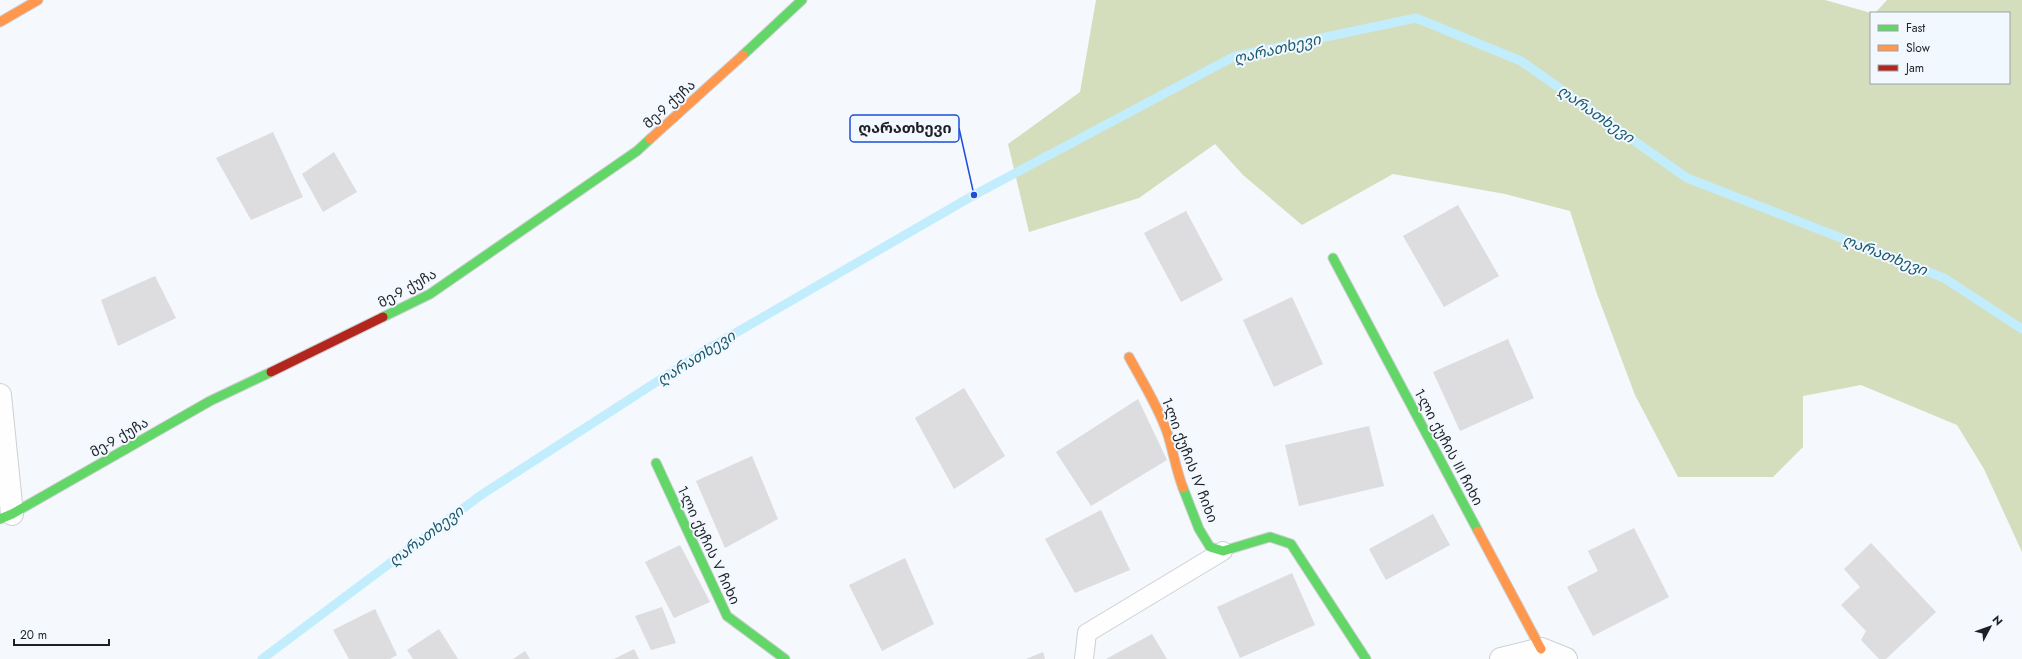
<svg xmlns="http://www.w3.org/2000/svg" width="2022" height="659" font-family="Jost,'Noto Sans Georgian',sans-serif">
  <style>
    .forest { fill: #d4debd }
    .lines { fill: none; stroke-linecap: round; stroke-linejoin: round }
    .stream { stroke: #c2edfd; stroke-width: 9 }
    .building { fill: #dddcdf }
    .lane-casing { stroke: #ced0d3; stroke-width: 20 }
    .street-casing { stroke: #ced0d3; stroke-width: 24 }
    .fast-casing { stroke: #ced0d3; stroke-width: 11 }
    .slow-casing { stroke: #ced0d3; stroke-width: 11 }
    .jam-casing { stroke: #ced0d3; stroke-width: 11 }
    .lane { stroke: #fefeff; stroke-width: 18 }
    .street { stroke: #fefeff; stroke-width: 22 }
    .fast { stroke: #63d668; stroke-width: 9 }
    .slow { stroke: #ff974d; stroke-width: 9 }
    .jam { stroke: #b3261e; stroke-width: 9 }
    .labels { text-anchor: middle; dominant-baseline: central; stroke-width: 4; stroke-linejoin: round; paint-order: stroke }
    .street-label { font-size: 14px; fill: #1e2024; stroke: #f2f8ff }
    .water-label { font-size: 15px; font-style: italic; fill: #19586a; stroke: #f2f8ff }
    .leader { fill: none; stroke: #1d4ed8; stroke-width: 1.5 }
    .callout-dot { fill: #1d4ed8; stroke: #f2f8ff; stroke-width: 1.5 }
    .callout { fill: #f2f8ff; stroke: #1d4ed8; stroke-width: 1.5 }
    .callout-label { font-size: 15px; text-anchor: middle; font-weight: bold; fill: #1e2024 }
  </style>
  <rect width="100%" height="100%" fill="#f5f8fc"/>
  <path class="forest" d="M1096,0H1825L1871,13V83H2009V13H1875L1887,0H2022V552L1984,469L1957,425L1861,385L1803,396V447L1773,477H1678L1635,395L1597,294L1570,211L1505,194L1393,174L1302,225L1243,175L1215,144L1139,198L1029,232L1008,144L1080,92Z"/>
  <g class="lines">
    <path class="stream" d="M262,659L481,495L706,350L974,195L1235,56L1416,18L1521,61L1687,178L1944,278L2022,329"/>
  </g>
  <g class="building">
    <path d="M273,132L303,197L251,220L216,158Z"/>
    <path d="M334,152L357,192L323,212L302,174Z"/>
    <path d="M1458,205L1499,276L1444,307L1403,236Z"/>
    <path d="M1186,211L1223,280L1181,302L1144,233Z"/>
    <path d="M155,276L176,318L118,346L101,300Z"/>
    <path d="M1292,297L1323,364L1274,387L1243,320Z"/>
    <path d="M1508,339L1534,398L1460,431L1433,372Z"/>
    <path d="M964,388L1005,456L954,489L915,418Z"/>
    <path d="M1138,399L1167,460L1091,506L1056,452Z"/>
    <path d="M1369,426L1384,486L1299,506L1285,445Z"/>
    <path d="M752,456L778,519L725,548L696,481Z"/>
    <path d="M1101,510L1130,570L1075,593L1045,539Z"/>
    <path d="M1433,514L1450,545L1386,580L1369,549Z"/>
    <path d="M1634,528L1669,597L1593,636L1567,587L1598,571L1588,551Z"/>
    <path d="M1871,543L1936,612L1886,659H1879L1861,640L1866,631L1841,605L1860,587L1844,569Z"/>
    <path d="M680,545L710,602L674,618L645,562Z"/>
    <path d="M905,558L934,624L882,651L849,585Z"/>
    <path d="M1292,573L1315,625L1240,658L1217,607Z"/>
    <path d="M662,607L676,643L651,650L635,616Z"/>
    <path d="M375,609L397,655L390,659H349L333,630Z"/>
    <path d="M439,629L458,659H413L407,650Z"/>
    <path d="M1152,634L1167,659H1106Z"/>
    <path d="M634,649L639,659H614Z"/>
    <path d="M525,651L530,659H513Z"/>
    <path d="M1043,652L1045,659H1026Z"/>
  </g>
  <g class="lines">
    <defs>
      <path id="lane" d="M1084,659L1087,633L1223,551"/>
      <g id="street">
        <path d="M0,395L12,514"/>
        <path d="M1501,659L1541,649L1566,659"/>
      </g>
      <g id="fast">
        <path d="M743,55L802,0"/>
        <path d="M1333,258L1478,531"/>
        <path d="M383,317L430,294L637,151L650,139"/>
        <path d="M656,463L727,616L785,659"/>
        <path d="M1183,488L1199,529L1210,547L1223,551L1270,537L1291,544L1366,659"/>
        <path d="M0,519L12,514L210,401L271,372"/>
      </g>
      <g id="slow">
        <path d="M0,22L38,0"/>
        <path d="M650,139L743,55"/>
        <path d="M1129,357C1142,381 1158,406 1167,432C1173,450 1176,470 1183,488"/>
        <path d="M1478,531L1541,649"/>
      </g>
      <path id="jam" d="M271,372L383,317"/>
    </defs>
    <use href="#lane" class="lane-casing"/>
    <use href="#street" class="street-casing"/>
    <use href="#fast" class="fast-casing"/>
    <use href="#slow" class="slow-casing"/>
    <use href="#jam" class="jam-casing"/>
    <use href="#lane" class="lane"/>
    <use href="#street" class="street"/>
    <use href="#fast" class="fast"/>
    <use href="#slow" class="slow"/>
    <use href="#jam" class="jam"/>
  </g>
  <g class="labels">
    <g class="street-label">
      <text transform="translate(669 104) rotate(-42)">მე-9 ქუჩა</text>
      <text transform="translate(407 288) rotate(-29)">მე-9 ქუჩა</text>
      <text transform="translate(119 437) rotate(-30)">მე-9 ქუჩა</text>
      <text transform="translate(1449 447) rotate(62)">1-ლი ქუჩის III ჩიხი</text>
      <text transform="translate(1190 460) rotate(69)">1-ლი ქუჩის IV ჩიხი</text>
      <text transform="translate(709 545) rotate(65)">1-ლი ქუჩის V ჩიხი</text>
    </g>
    <g class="water-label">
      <text transform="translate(1277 49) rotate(-13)">ღარათხევი</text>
      <text transform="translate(1596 114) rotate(35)">ღარათხევი</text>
      <text transform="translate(1885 255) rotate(21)">ღარათხევი</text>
      <text transform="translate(696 358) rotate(-32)">ღარათხევი</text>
      <text transform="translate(426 536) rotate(-37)">ღარათხევი</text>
    </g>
  </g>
  <path class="leader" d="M974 195L959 128"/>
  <circle class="callout-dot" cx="974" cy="195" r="4"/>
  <rect class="callout" x="850" y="115" width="109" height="27" rx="4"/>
  <g class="callout-label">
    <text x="905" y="133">ღარათხევი</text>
  </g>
  <rect x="1870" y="12" width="140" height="72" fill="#f2f8ff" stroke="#9da2a7"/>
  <rect x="1878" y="25" width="20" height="6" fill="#63d668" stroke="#9da2a7"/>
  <text x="1906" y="32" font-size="12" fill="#1e2024">Fast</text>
  <rect x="1878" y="45" width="20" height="6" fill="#ff974d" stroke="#9da2a7"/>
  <text x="1906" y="52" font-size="12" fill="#1e2024">Slow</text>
  <rect x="1878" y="65" width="20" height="6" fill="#b3261e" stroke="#9da2a7"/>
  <text x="1906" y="72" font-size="12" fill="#1e2024">Jam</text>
  <g transform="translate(1990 627) rotate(49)" stroke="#f2f8ff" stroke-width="3" paint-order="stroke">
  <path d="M0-3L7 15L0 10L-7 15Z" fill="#1e2024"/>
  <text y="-6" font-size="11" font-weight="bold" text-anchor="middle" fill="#1e2024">N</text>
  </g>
  <path d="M14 639v6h95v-6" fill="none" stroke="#1e2024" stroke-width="2"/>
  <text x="20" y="639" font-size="12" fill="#1e2024" stroke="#f2f8ff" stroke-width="3" paint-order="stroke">20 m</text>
</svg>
